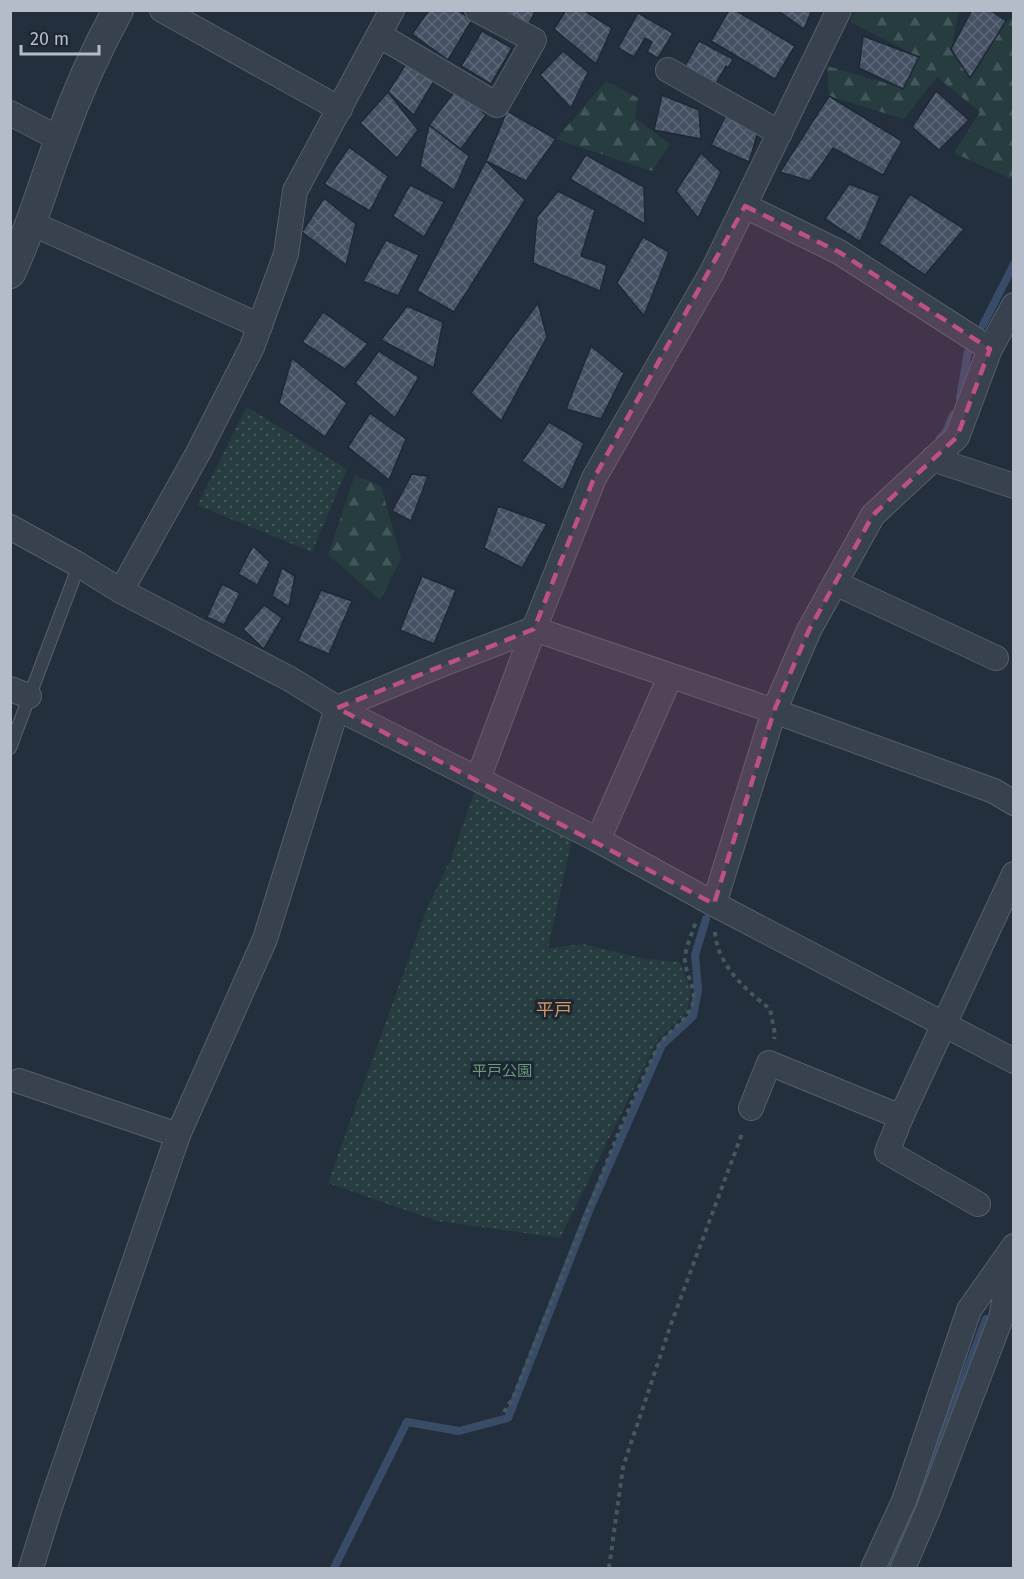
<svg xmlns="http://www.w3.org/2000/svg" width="1024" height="1579" font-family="'Fira Sans','Noto Sans JP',sans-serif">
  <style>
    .forest { fill: url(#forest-firs) }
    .park { fill: url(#park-dots) }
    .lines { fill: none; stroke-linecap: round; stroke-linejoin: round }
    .stream { stroke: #394c67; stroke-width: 8 }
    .building { fill: url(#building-cross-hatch); stroke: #1f2835; stroke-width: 1.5 }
    .service-casing { stroke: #565f6c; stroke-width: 14 }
    .minor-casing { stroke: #565f6c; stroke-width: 26 }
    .tertiary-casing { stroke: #565f6c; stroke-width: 32 }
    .path { stroke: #44595c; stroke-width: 4; stroke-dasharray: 4.5 4.5; stroke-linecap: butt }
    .service { stroke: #38414e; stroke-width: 12 }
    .minor { stroke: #38414e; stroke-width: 24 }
    .tertiary { stroke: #38414e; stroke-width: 30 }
    .marked { fill: #bd5182; fill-opacity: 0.2; stroke: #bd5182; stroke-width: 4.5; stroke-dasharray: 12 8; stroke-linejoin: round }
    .labels { text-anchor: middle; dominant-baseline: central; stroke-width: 6; stroke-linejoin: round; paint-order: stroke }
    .park-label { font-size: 15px; fill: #6b9a76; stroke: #1d2633 }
    .quarter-label { font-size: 18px; fill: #d59563; stroke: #1d2633 }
  </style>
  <defs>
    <pattern id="forest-firs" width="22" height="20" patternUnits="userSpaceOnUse" patternTransform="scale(1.5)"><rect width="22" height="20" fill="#263c3f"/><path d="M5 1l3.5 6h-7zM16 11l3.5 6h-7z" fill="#435659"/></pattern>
    <pattern id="park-dots" width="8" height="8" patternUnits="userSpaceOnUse" patternTransform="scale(1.5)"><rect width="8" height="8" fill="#263c3f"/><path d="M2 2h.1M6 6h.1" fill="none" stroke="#435659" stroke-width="1.8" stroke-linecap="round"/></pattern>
    <pattern id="building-cross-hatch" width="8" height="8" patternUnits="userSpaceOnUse" patternTransform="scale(1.5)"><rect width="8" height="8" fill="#455162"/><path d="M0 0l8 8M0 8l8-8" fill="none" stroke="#5d6877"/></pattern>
  </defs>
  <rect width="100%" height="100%" fill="#242f3e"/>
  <g class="forest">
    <path d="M854,11H959L951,49L971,78L1006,21L1013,18V180L954,153L980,112L937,77L904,119L829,96L827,66L903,88L918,57L851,22Z"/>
    <path d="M606,81L638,98L635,118L670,144L652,171L556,139Z"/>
    <path d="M355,475L381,486L401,559L380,600L328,555Z"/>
  </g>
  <g class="park">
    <path d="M247,407L347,469L312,552L197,505Z"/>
    <path d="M475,790L572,840L548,948L583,944L645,959L680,962L691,991L687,1012L658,1039L560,1238L437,1221L328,1183L427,908L451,859Z"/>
  </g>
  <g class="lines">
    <g class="stream">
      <path d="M983,325L1014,264"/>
      <path d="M960,398L968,352"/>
      <path d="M940,438L946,432L953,415"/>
      <path d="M334,1568L407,1422L459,1431L508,1418L589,1211L662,1045L693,1016L698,990L695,955L706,919"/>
      <path d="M889,1568L918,1502L986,1319"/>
    </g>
  </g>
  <g class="building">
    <path d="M429,10H457L472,20L448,60L412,34Z"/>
    <path d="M506,10H536L527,27Z"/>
    <path d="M566,10H583L612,28L596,64L554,29Z"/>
    <path d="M729,10H735L795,46L775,79L711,41Z"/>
    <path d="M777,10H812L804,29Z"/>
    <path d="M972,10H990L1006,21L970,78L951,49Z"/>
    <path d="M638,13L673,33L658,58L647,52L652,42L645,38L634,57L618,48Z"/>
    <path d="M482,31L512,48L491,84L461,66Z"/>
    <path d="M863,36L919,57L903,89L859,68Z"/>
    <path d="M699,41L733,59L728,68L726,66L715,85L684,68Z"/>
    <path d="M563,51L588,72L571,108L540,75Z"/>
    <path d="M411,56L438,74L414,115L388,92Z"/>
    <path d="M457,88L486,115L461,149L429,125Z"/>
    <path d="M936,91L969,120L939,150L912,127Z"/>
    <path d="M388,92L418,130L397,158L360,123Z"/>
    <path d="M662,95L699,110L701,139L654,130Z"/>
    <path d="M829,96L902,141L883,175L833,148L810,181L780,172Z"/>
    <path d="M507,111L556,139L526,181L486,161Z"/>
    <path d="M728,111L759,129L749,162L711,145Z"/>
    <path d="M429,125L469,156L454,190L420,166Z"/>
    <path d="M349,147L388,176L370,211L324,184Z"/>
    <path d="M701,153L721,172L698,218L676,191Z"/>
    <path d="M586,155L644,187L645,224L570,179Z"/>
    <path d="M486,161L525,200L454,312L417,291Z"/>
    <path d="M849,184L880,196L860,242L825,219Z"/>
    <path d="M410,185L444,202L424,237L393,216Z"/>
    <path d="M558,191L595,210L581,256L607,265L600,291L533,263L537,217Z"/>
    <path d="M910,194L964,229L925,275L879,243Z"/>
    <path d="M324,198L356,224L346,265L302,232Z"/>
    <path d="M643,237L669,252L644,316L617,283Z"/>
    <path d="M386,240L419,255L398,296L363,281Z"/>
    <path d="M538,303L547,337L501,421L471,393Z"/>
    <path d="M407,306L443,322L434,368L381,340Z"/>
    <path d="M323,312L368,344L345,369L302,342Z"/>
    <path d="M591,346L624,373L601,419L566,409Z"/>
    <path d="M379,351L419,377L395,418L355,383Z"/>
    <path d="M292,358L347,403L325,437L279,403Z"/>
    <path d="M370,413L406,439L389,480L348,447Z"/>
    <path d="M549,422L584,443L563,490L522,461Z"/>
    <path d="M412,474L428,476L411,521L392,511Z"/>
    <path d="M498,506L547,524L522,568L484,548Z"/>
    <path d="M253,546L270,562L257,585L238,574Z"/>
    <path d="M282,568L295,576L289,607L272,596Z"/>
    <path d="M422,576L456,590L434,644L400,630Z"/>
    <path d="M222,584L240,593L224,625L207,617Z"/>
    <path d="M321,590L352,601L329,654L298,641Z"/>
    <path d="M264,605L282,618L264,649L243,629Z"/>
  </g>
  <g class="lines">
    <defs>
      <path id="service" d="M10,748L79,565"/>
      <g id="minor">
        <path d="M162,10L340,109"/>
        <path d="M379,35L497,105L534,40L477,10"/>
        <path d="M668,70L780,133"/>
        <path d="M10,113L60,139"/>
        <path d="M745,206L839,252L990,349"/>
        <path d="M31,223L260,326"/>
        <path d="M933,459L1014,486"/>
        <path d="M10,527L79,565L121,591L290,679L337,708L598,840L714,904L1014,1061"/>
        <path d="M835,583L996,658"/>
        <path d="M121,591L198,453L252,347L286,254L295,191L392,10"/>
        <path d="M10,689L29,696"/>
        <path d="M478,779L534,629L594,478L712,272L839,10"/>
        <path d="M598,840L670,677"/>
        <path d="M714,904L774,711L809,630L873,515L957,437L990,349L1014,305"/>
        <path d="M19,1081L178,1135"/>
        <path d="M751,1108L769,1063L901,1117L1014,874"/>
        <path d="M901,1117L887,1152L978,1204"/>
        <path d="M31,1568L49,1510L178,1135L265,939L337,708L445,663L534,629L774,711L994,791L1014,803"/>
        <path d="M873,1568L904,1501L969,1310L1014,1246"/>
        <path d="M903,1568L928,1510L1001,1318L1013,1252"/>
      </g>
      <path id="tertiary" d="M10,273C31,230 43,184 60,140C76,95 95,52 118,10"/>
    </defs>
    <use href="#service" class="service-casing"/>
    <use href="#minor" class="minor-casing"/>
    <use href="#tertiary" class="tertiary-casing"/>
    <g class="path">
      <path d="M715,932C717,965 746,990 770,1009L775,1034L774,1039"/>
      <path d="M504,1412L513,1398L622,1124L656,1050C665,1032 688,1022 693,1003C697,987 684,974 685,957C686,946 693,932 696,921"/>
      <path d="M609,1568L623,1467L671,1324L743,1131"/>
    </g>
    <use href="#service" class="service"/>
    <use href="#minor" class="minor"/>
    <use href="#tertiary" class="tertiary"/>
  </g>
  <path class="marked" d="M745,206L839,252L990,349L957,437L873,515L809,630L774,711L714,904L337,708L534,629L594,478Z"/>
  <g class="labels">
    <g class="park-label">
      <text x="502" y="1071">平戸公園</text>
    </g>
    <g class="quarter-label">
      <text x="554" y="1010">平戸</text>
    </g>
  </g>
  <rect width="1024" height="1579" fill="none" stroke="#b4bcc9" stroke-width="24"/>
  <path d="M21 45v9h78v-9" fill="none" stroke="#b4bcc9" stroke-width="3"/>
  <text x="30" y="45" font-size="18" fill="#b4bcc9" stroke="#1d2633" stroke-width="4.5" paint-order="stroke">20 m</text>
</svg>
